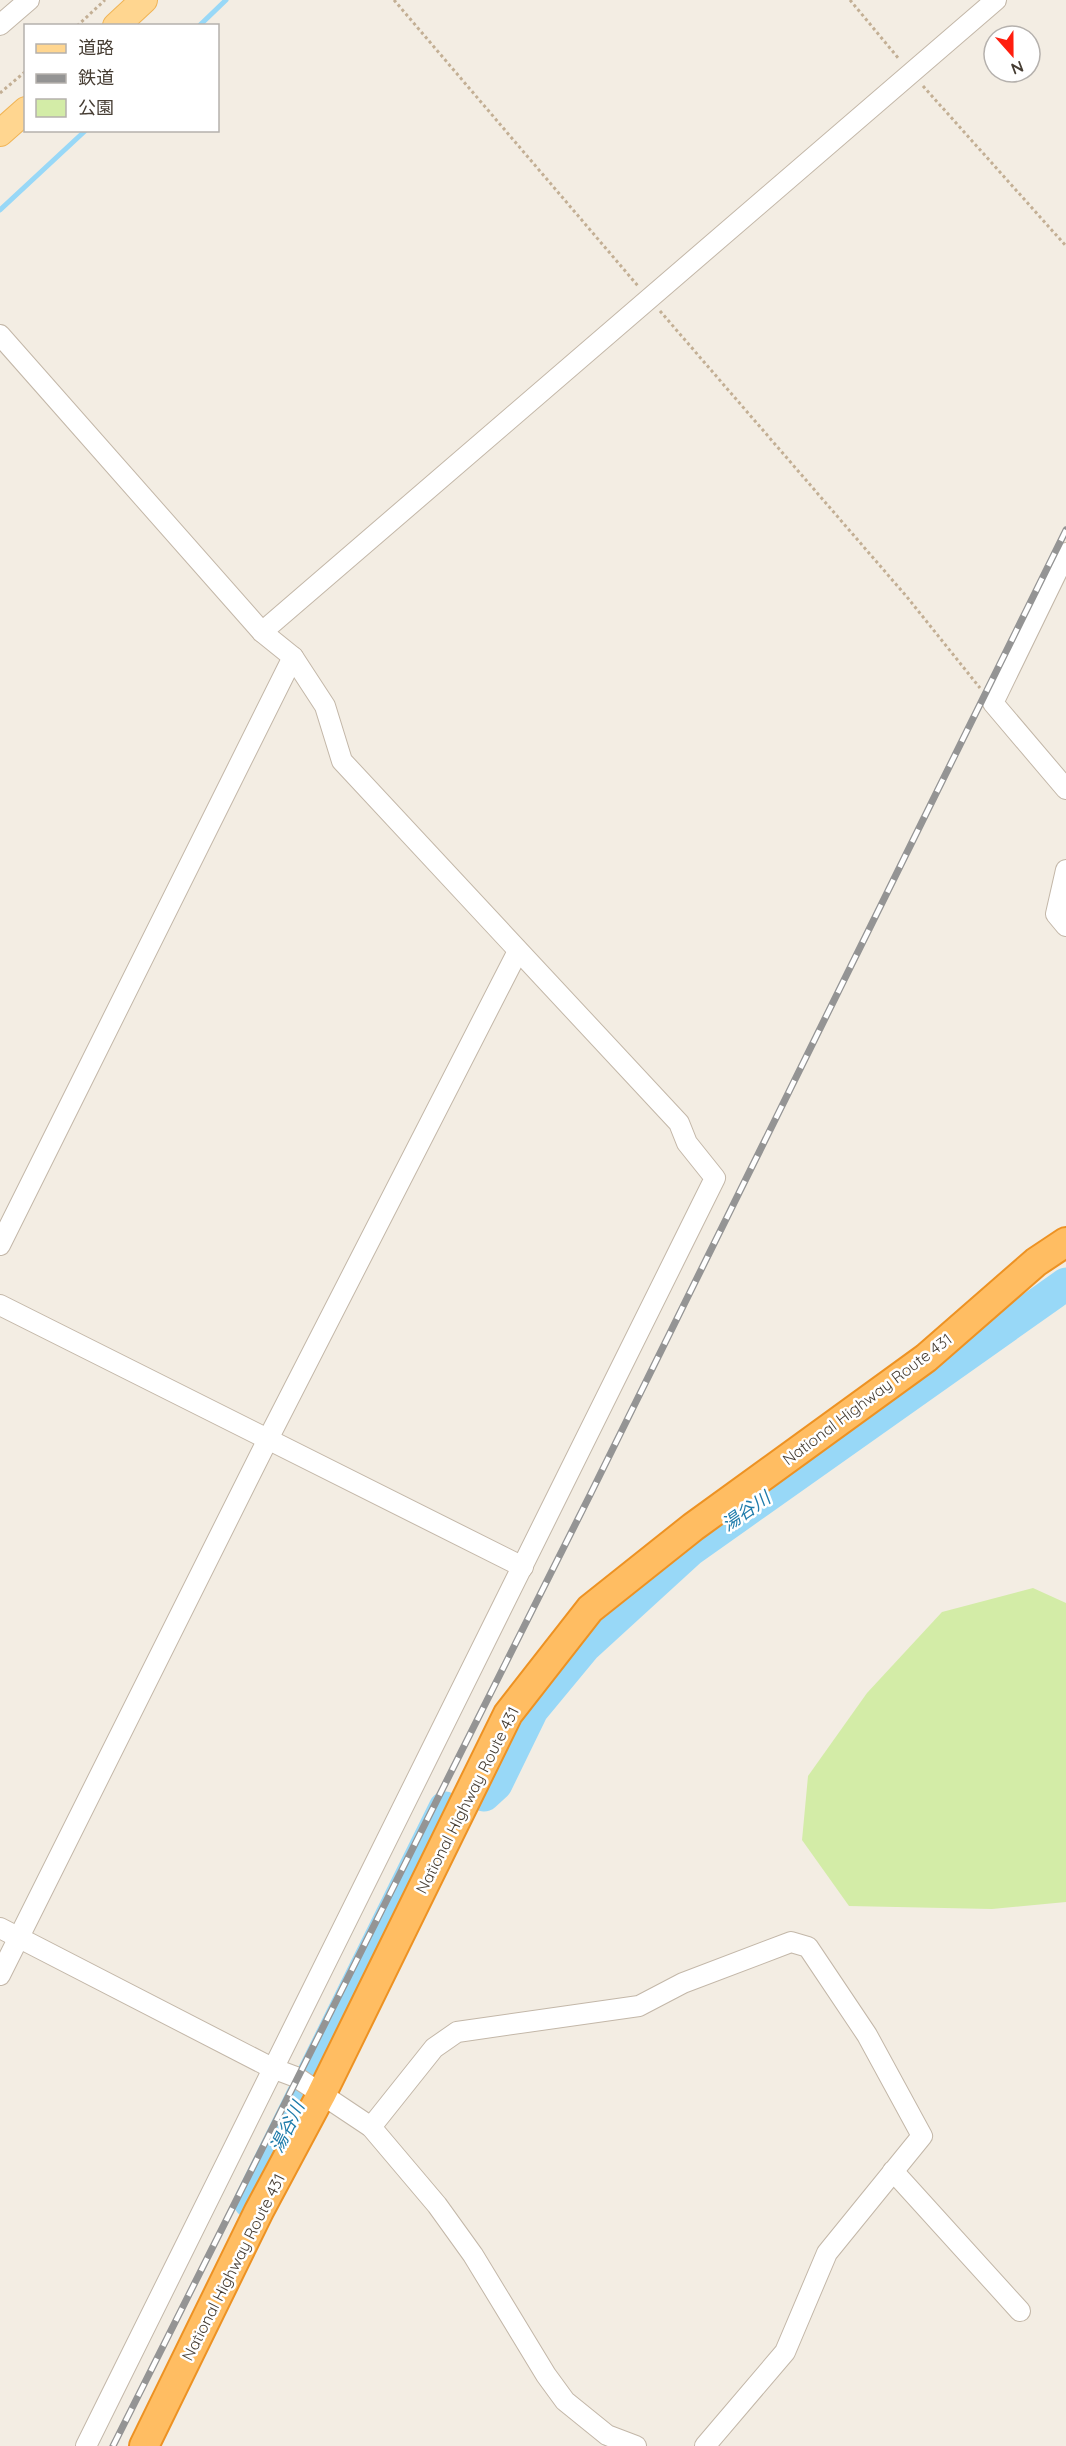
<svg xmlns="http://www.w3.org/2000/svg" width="1066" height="2446" font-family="Quicksand,'Noto Sans JP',sans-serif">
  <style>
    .green { fill: #d3eca7 }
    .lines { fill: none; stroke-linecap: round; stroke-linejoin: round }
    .stream { stroke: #98d8f7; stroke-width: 5 }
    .river { stroke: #98d8f7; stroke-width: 33 }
    .minor-casing { stroke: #c3b7a8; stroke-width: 22 }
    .major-casing { stroke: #f0b455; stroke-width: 28 }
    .highway-casing { stroke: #ed9223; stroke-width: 32 }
    .path { stroke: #c3af94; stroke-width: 3; stroke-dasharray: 3 3; stroke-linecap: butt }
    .minor { stroke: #fff; stroke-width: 20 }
    .major { stroke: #ffd690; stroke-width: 26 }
    .highway { stroke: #ffbd62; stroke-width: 28 }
    .rail-casing { stroke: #949494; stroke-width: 7 }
    .rail { stroke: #fff; stroke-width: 4.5; stroke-dasharray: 14; stroke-linecap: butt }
    .labels { text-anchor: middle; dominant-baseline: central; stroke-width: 5; stroke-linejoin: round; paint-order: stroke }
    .street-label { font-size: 16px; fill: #463d33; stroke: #fff }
    .water-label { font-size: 18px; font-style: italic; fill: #1f7cab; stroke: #fff }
  </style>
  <rect width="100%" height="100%" fill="#f3ede3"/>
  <path class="green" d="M1033,1588L1066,1603V1902L992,1909L849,1906L802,1840L808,1776L867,1693L942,1612Z"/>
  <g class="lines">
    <g class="stream">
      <path d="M199,26L226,0"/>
      <path d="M0,210L86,130"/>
    </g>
    <g class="river">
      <path d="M484,1795L496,1784L532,1710L585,1646L690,1550L1066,1284"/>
      <path d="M250,2202L445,1808"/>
    </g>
    <defs>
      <g id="minor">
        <path d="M0,25L29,0"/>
        <path d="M0,335L262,632L293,657L325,706L342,761L679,1123L687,1143L715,1178L86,2446"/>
        <path d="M1066,553L993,703L1066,789"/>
        <path d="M262,632L996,0"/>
        <path d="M1066,870L1056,914L1066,926"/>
        <path d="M0,1245L293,657"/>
        <path d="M0,1305L523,1567"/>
        <path d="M0,1928L272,2068L296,2077L371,2127L437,2205L473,2255L546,2375L565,2401L607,2435L636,2446"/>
        <path d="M0,1975L268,1439L518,951"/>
        <path d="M371,2127L434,2048L457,2032L639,2006L683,1983L791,1942L808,1947L867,2035L922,2136L827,2253L785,2352L705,2446"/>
        <path d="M893,2171L1020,2311"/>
      </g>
      <g id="major">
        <path d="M116,26L144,0"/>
        <path d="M0,133L26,110"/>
      </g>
      <path id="highway" d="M144,2446L259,2211L321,2095L508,1714L590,1609L693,1527L926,1358L1036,1262L1066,1242"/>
    </defs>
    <use href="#minor" class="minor-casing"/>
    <use href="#major" class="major-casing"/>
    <use href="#highway" class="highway-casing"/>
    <g class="path">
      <path d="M394,0L638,286"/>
      <path d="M850,0L899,59"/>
      <path d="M77,26L105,0"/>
      <path d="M923,86L1066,246"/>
      <path d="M0,93L26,71"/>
      <path d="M660,311L907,597L980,688"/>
    </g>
    <use href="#minor" class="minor"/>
    <use href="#major" class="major"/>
    <use href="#highway" class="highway"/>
    <defs>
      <path id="rail" d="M113,2446L590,1495L1066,530"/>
    </defs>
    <use href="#rail" class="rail-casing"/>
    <use href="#rail" class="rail"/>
  </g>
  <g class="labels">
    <g class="street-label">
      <text transform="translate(867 1399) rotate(-37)">National Highway Route 431</text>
      <text transform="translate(467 1800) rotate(-63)">National Highway Route 431</text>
      <text transform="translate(233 2267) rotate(-63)">National Highway Route 431</text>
    </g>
    <g class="water-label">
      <text transform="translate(746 1511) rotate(-35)">湯谷川</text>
      <text transform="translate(287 2127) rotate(-64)">湯谷川</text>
    </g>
  </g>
  <rect x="24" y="24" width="195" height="108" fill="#ffffff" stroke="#b5b1ad" stroke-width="1.5"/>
  <rect x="36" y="44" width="30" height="9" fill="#ffd690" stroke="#b5b1ad" stroke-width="1.5"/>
  <text x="78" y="54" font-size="18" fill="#463d33">道路</text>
  <rect x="36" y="74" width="30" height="9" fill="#949494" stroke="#b5b1ad" stroke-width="1.5"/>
  <text x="78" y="84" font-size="18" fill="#463d33">鉄道</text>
  <rect x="36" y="99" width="30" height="18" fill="#d3eca7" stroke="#b5b1ad" stroke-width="1.5"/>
  <text x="78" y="114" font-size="18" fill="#463d33">公園</text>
  <g transform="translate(1012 54) rotate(159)"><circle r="28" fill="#ffffff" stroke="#b5b1ad" stroke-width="1.5"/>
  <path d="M0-4.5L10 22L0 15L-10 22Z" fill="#ff1e0e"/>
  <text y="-9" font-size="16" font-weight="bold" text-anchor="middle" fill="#463d33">N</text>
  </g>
</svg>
